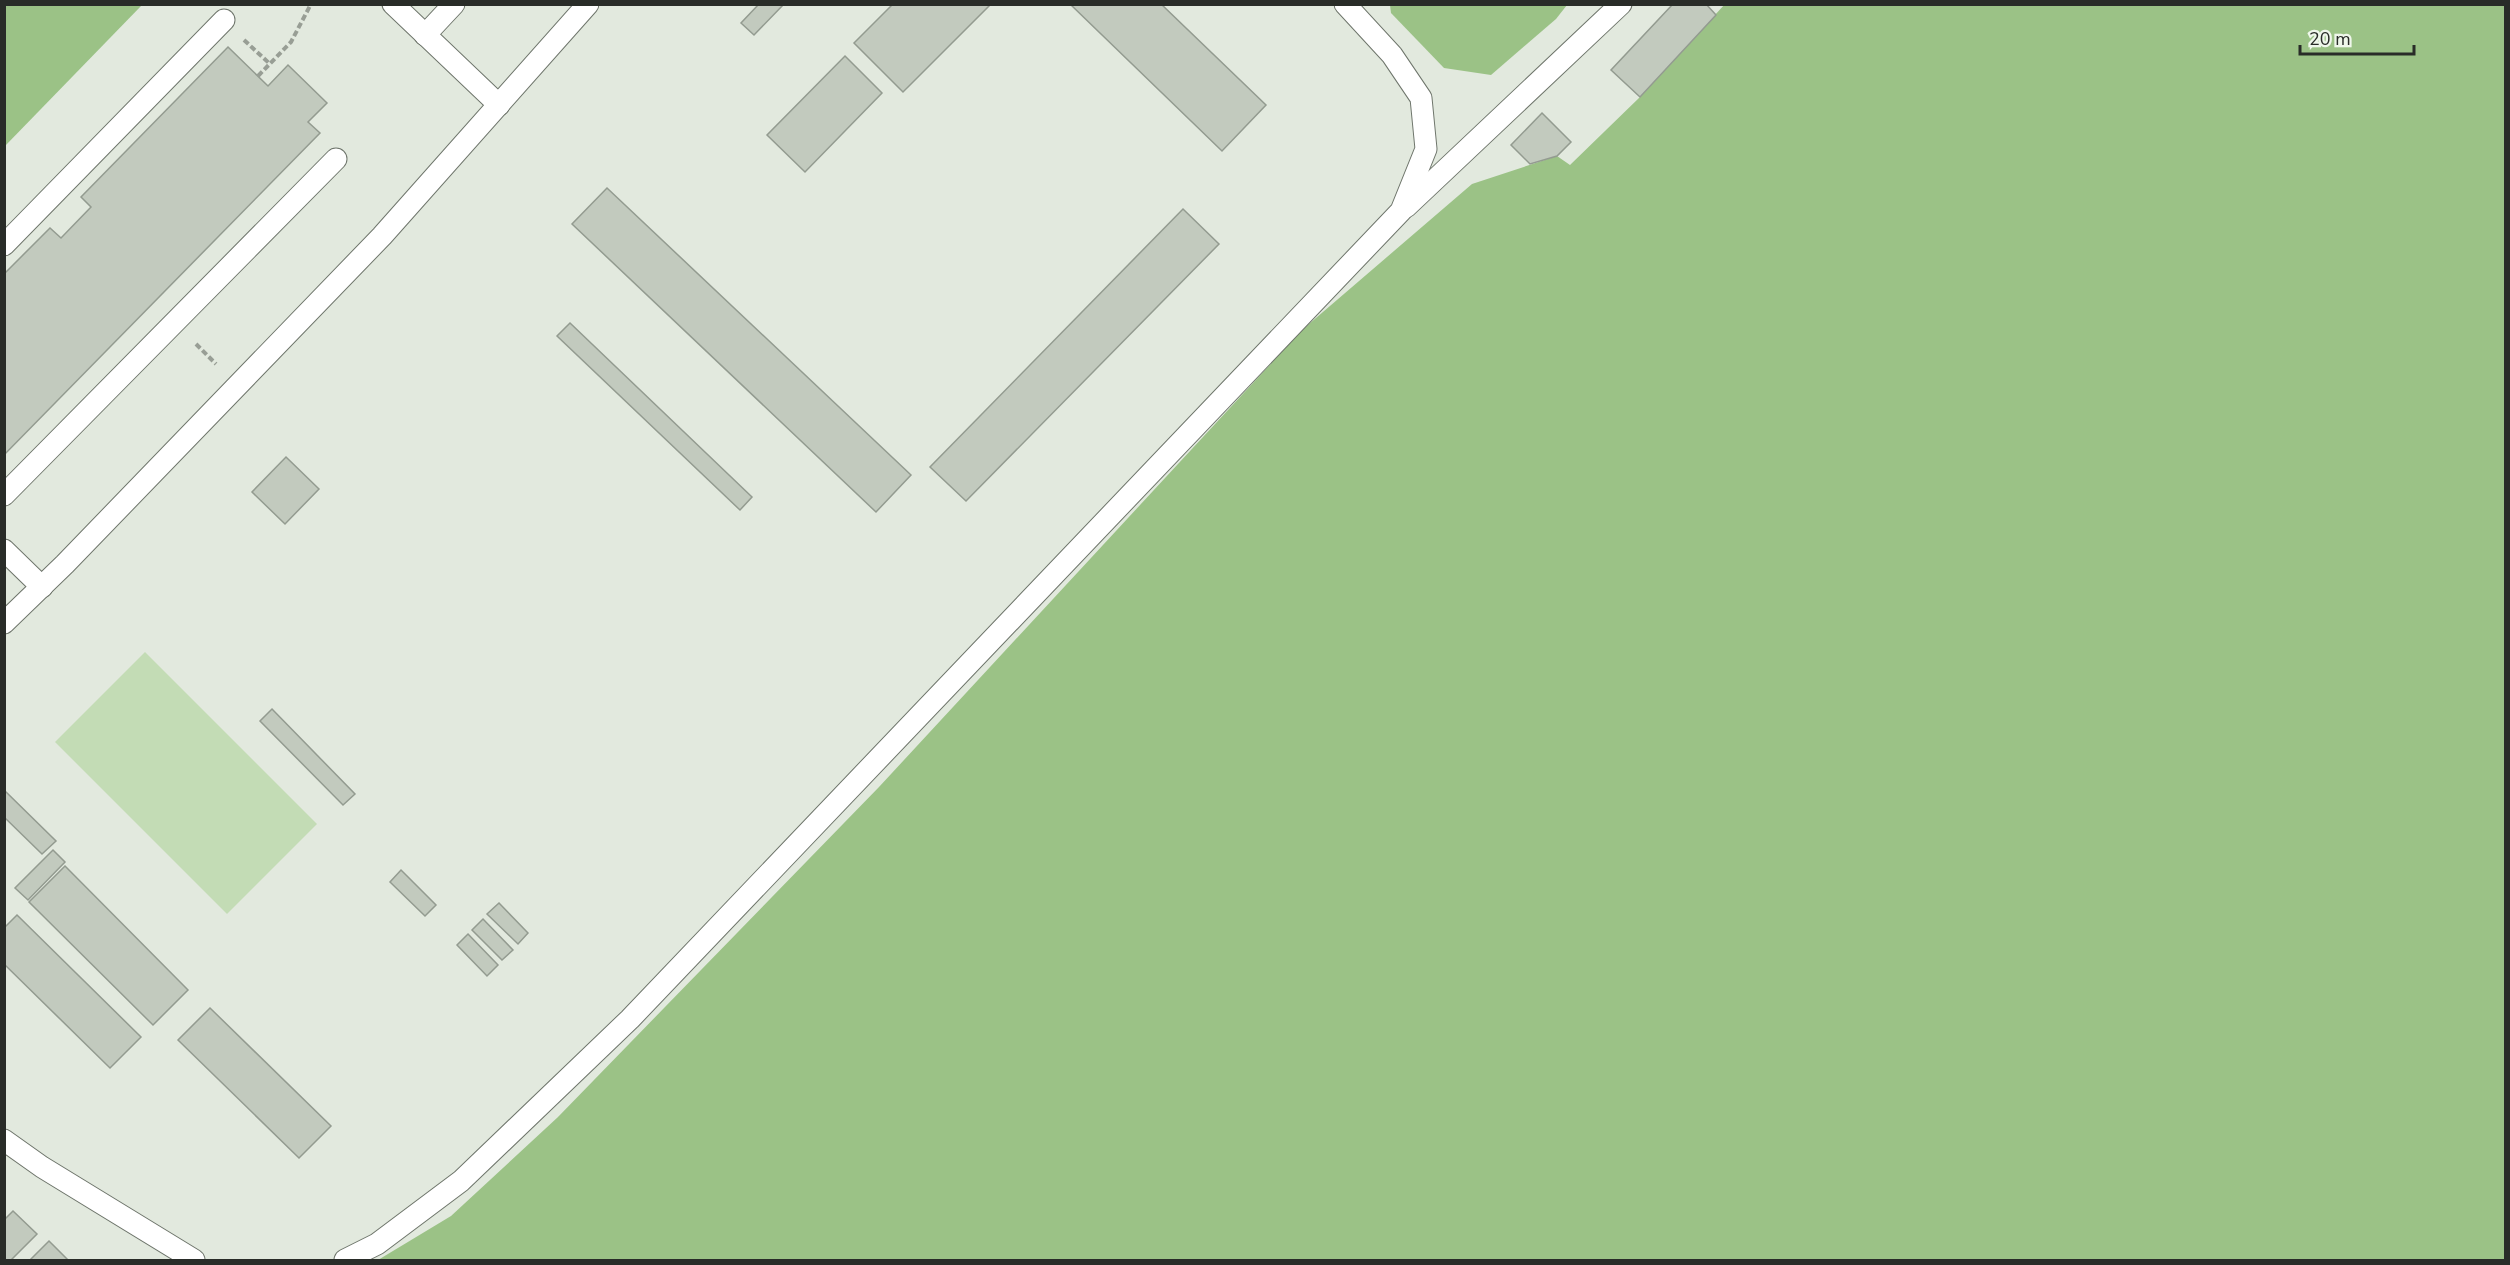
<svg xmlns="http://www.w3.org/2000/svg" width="2510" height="1265" font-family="'Nunito Sans',sans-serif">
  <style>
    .green { fill: #c3dcb5 }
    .forest { fill: #9bc286 }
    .building { fill: #c2cabe; stroke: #939b90; stroke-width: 1.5 }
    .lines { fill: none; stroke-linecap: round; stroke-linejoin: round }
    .service-casing { stroke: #6e756b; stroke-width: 23 }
    .path { stroke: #989e95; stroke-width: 4; stroke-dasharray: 6 3; stroke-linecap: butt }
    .service { stroke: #fff; stroke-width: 21 }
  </style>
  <rect width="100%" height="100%" fill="#e2e9de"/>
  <path class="green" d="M145,652L317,824L227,914L55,742Z"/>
  <g class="forest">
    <path d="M5,4L142,5L5,146L4,5Z"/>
    <path d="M1725,4L2505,5V1260H378L451,1216L558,1117L879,787L1302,330L1472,184L1557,156L1570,165L1640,97Z"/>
    <path d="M1390,5V4L1567,5L1556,19L1491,75L1444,68L1391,13Z"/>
  </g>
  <g class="building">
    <path d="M759,4H784L754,35L741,23Z"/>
    <path d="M893,4H991L903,92L854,43Z"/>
    <path d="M1070,4H1161L1266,105L1222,151Z"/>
    <path d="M1673,4H1706L1716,15L1640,97L1611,70Z"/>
    <path d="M228,47L268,86L288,65L327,103L308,122L320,133L4,455V274L50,228L61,238L91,207L81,197Z"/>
    <path d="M845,56L882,93L805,172L767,135Z"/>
    <path d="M1542,113L1571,142L1557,156L1530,164L1511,145Z"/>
    <path d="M607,188L911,475L876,512L572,224Z"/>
    <path d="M1183,209L1219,244L966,501L930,467Z"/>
    <path d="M570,323L752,497L740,510L557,336Z"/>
    <path d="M286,457L319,489L285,524L252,492Z"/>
    <path d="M272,709L355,794L343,805L260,721Z"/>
    <path d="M4,790L56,841L42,854L4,817Z"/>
    <path d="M53,850L65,862L28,900L15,888Z"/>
    <path d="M65,866L188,990L153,1025L29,902Z"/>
    <path d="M401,870L436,905L425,916L390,882Z"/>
    <path d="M499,903L528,933L518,944L487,914Z"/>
    <path d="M17,915L141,1037L110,1068L4,964V928Z"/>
    <path d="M483,919L513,950L502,960L472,930Z"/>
    <path d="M468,934L498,965L487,976L457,945Z"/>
    <path d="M210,1008L331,1126L299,1158L178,1040Z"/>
    <path d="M13,1211L37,1234L11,1260H4V1220Z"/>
    <path d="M49,1241L68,1260H30Z"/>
  </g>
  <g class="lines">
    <defs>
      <g id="service">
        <path d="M393,4L499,105"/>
        <path d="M425,35L454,4"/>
        <path d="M1406,207L1621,4"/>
        <path d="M4,245L224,20"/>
        <path d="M4,495L336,159"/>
        <path d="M4,550L42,587"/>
        <path d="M4,623L65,564L382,236L588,4"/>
        <path d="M4,1140L42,1167L194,1260"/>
        <path d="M345,1260L377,1244L461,1181L630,1019L1401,211L1426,149L1421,98L1392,55L1345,4"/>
      </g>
    </defs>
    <use href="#service" class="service-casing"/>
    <g class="path">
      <path d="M244,40L270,64"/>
      <path d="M258,76L291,42L311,4"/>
      <path d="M196,344L216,364"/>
    </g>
    <use href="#service" class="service"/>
  </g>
  <rect width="2510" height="1265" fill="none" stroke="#292c28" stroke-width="12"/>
  <path d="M2300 45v9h114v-9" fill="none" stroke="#292c28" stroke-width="3"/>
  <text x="2309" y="45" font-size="18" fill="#292c28" stroke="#eff7eb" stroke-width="4.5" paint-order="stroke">20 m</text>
</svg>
